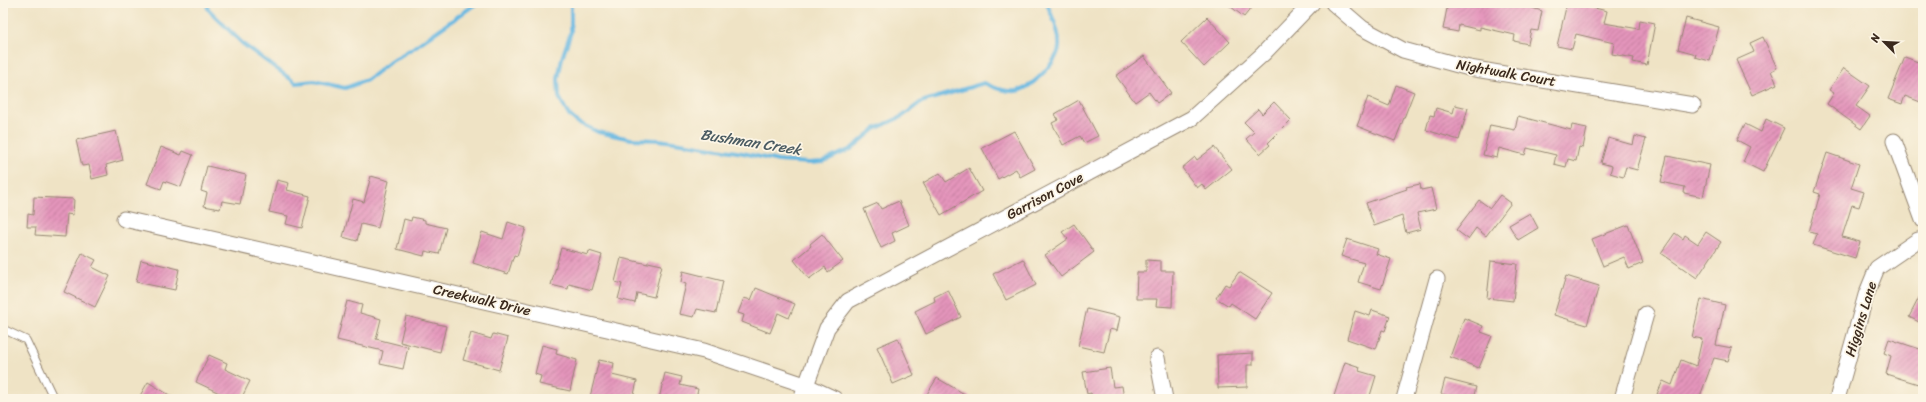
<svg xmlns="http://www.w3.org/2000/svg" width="1926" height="402" font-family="Sriracha,sans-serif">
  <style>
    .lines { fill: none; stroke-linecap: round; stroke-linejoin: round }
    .stream { stroke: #66b7e1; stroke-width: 4 }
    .building { fill: url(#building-hatch) }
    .service-casing { stroke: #958672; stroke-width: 9 }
    .minor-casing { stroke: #958672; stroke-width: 17 }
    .service { stroke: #fff; stroke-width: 7 }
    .minor { stroke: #fff; stroke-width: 15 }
    .labels { text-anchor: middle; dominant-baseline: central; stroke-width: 3.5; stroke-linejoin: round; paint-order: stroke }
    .street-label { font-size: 14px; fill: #3b2a1e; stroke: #fcf5e5 }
    .water-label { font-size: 15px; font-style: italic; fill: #4a5b62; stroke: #fcf5e5 }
  </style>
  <defs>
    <pattern id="building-hatch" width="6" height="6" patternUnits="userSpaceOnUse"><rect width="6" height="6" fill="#e494bb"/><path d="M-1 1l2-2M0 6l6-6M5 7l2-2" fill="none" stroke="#ba7997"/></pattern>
  </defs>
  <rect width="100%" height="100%" fill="#fcf5e5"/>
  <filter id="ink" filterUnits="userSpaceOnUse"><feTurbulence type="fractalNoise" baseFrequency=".025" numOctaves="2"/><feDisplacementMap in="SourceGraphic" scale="8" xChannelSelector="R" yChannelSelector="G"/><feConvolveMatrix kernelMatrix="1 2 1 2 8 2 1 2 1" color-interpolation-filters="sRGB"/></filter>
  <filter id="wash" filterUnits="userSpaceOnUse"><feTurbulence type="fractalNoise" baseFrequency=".012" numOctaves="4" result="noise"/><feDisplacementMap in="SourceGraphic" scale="16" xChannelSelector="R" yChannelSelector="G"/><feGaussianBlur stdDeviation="0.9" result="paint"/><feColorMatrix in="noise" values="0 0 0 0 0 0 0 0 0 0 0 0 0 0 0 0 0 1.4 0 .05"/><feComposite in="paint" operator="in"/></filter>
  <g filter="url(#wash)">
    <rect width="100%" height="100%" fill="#efe3c5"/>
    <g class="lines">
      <g class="stream">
        <path d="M207,3L208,9L243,44L296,83L314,81L345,88L367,80L390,62L413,48L477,3"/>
        <path d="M571,3V32L562,58L558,79L559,97L568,114L577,122L598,132L631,139L659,140L681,143L743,153L778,161L809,163L822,162L851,149L875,129L903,116L921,102L984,83C994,88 1004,92 1016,91C1030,90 1058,61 1059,47C1060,30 1052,18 1047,3"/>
      </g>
    </g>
    <g id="blocks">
      <g class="building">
        <path d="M1226,3H1255L1244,17Z"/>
        <path d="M1448,3H1533L1532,8L1542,11L1538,31L1531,30L1528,44L1514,41L1515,35L1480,27V30L1459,25L1458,32L1443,29Z"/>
        <path d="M1567,3H1574L1607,11L1604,23L1639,29L1640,20L1655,23L1647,65L1633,62L1634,58L1612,54L1614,43L1576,34L1572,49L1557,46Z"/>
        <path d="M1207,17L1230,42L1204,67L1181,42Z"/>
        <path d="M1686,18L1719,27L1710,61L1695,57L1696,54L1678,49Z"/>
        <path d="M1763,37L1777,68L1771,71L1777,84L1752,95L1736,60L1754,52L1750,43Z"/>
        <path d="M1144,56L1171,93L1157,103L1149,92L1135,102L1116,76Z"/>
        <path d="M1905,57L1923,64V103L1905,96L1902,104L1888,99Z"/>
        <path d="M1844,68L1870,86L1856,106L1870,116L1861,129L1827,104L1834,93L1829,90Z"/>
        <path d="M1396,85L1414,92L1395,141L1357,126L1368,97L1389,106Z"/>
        <path d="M1079,100L1098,136L1084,143L1080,136L1063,145L1052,123L1058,120L1055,114Z"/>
        <path d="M1274,102L1291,120L1268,143L1270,145L1260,154L1246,139L1254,132L1244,122L1258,109L1262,114Z"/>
        <path d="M1455,105L1468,108L1459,140L1426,130L1430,115L1434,116L1436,108L1453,113Z"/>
        <path d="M1518,116L1571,130L1572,125L1587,128L1583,148L1579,147L1576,161L1568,159L1566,167L1554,164L1556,155L1527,148L1525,155L1499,148L1497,158L1483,155L1490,125L1515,130Z"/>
        <path d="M1766,119L1784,128L1763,172L1743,162L1750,147L1737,140L1745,124L1761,132Z"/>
        <path d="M116,131L123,160L106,165L108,175L92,179L89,165L82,166L76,140Z"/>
        <path d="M1014,131L1035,169L1020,177L1016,169L998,179L982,148Z"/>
        <path d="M1635,136L1646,139L1637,170L1626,167L1623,177L1610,173L1612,166L1601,163L1608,138L1633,145Z"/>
        <path d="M161,147L181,155L183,151L193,155L181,187L164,181L161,189L147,184Z"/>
        <path d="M1214,147L1232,169L1206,190L1202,184L1197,188L1182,168L1195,157L1197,160Z"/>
        <path d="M1827,153L1859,164L1851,188L1864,192L1859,207L1852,205L1842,237L1860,242L1855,258L1813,245L1817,234L1809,232L1820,194L1814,192Z"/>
        <path d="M1667,156L1710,165L1703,197L1684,193L1685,187L1661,182Z"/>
        <path d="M207,166L246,175L240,204L222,201L220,209L204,206L207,193L201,191Z"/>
        <path d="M969,168L982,191L941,215L923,183L940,173L946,182Z"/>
        <path d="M371,176L389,181L378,228L361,224L357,241L343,237L353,199L364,202Z"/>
        <path d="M277,180L289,183L287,190L310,196L302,228L286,224L288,216L269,212Z"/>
        <path d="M1420,184L1421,190L1431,188L1436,209L1417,213L1421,229L1406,233L1402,216L1374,226L1366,203L1407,189L1406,187Z"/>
        <path d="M1500,195L1511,203L1486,236L1476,228L1468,239L1456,230L1479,200L1490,208Z"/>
        <path d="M34,197L74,199L73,215L67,214L65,237L35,235L36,227H27L28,214L33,215Z"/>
        <path d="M899,201L909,225L892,233L895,241L881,248L864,209L878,203L881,209Z"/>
        <path d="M1530,213L1538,228L1518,240L1509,225Z"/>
        <path d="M412,217L425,220V223L446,228L439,254L425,251L424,256L397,249L404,219L411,221Z"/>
        <path d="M508,222L526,228L517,256L514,255L508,274L473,263L482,232L503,239Z"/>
        <path d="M1074,224L1094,252L1061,277L1045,255L1068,239L1062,232Z"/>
        <path d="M1628,225L1643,263L1629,269L1624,257L1603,266L1592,239Z"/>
        <path d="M1706,232L1721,242L1697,278L1661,253L1675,233L1683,239L1685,235L1698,244Z"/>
        <path d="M822,234L843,261L828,272L825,267L809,279L794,260L811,246L810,244Z"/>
        <path d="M1347,239L1378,249L1376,254L1391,259L1381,289L1358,282L1364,263L1341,256Z"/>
        <path d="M561,248L588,255L589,251L602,255L592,290L569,284L568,289L551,285Z"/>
        <path d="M82,253L96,260L92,267L110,276L95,307L64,292Z"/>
        <path d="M621,258L648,264V262L662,265L654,297L637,293L635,303L618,299L622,284L615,282Z"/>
        <path d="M1023,259L1036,285L1006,300L993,274Z"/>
        <path d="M141,260L179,269L175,290L136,282Z"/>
        <path d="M1146,260L1161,261V271H1173L1172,307L1156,306L1157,299H1136L1137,272H1146Z"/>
        <path d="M1491,261L1517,264L1513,301L1487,298Z"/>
        <path d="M683,271L723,281L716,313L697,309L694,317L679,314L686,284L681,282Z"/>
        <path d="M1239,272L1272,293L1255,319L1231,303L1229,306L1216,298L1225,284L1229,286Z"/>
        <path d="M1566,276L1599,286L1587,325L1554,315Z"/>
        <path d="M756,288L795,304L789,318L778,313L770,333L742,322L744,315L738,313L744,298L751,300Z"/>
        <path d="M948,290L961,317L926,334L915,311L935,301L934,297Z"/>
        <path d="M1923,290V324L1909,317Z"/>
        <path d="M1701,299L1725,305L1716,345L1732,348L1728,361L1714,358L1699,399H1670L1657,394L1663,381L1672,385L1681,360L1696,366L1702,339L1692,337Z"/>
        <path d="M347,301L362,305L360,313L381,319L376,339L408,347L403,369L380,364L383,351L337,340Z"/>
        <path d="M1087,309L1120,317L1117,331L1110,329L1104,352L1078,346Z"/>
        <path d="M1372,310L1390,316L1385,331L1382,330L1376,349L1347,339L1355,311L1370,316Z"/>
        <path d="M406,316L446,326L440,352L400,342Z"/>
        <path d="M1464,318L1483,326L1481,332L1492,336L1479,368L1450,357Z"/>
        <path d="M471,333L491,339L493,334L508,338L499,370L463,360Z"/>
        <path d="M898,338L914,375L893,384L877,347Z"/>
        <path d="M1889,339L1923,350V375L1921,374L1918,384L1886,374L1891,356L1884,353Z"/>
        <path d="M542,345L557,349L556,354L577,360L570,391L539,384L541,376L535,374Z"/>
        <path d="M1253,353V365H1247V387L1218,388L1217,355Z"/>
        <path d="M209,355L227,363L225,369L250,381L241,399H232L196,382Z"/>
        <path d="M599,360L614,363L612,375L637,381L633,399H614L602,396L601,399L590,397Z"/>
        <path d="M1345,362L1360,367L1359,371L1376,376L1369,399H1333Z"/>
        <path d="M1110,368L1113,387L1122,386L1124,399H1092L1091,393L1087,394L1083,372Z"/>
        <path d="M665,373L682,377L680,385L698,389L696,399H659Z"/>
        <path d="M937,378L973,399H924Z"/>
        <path d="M1445,379L1476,387L1473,399H1448L1449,396L1441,394Z"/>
        <path d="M148,382L176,399H138Z"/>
      </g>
    </g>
  </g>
  <g filter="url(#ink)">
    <use href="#blocks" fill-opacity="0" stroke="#958672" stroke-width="1"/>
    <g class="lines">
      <defs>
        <path id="service" d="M3,329L26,340L54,399"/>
        <g id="minor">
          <path d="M1333,3L1362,28L1403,50L1469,68L1693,105"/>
          <path d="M1894,141L1923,220"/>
          <path d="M124,219L704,351L805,385L835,399"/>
          <path d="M1157,358L1165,399"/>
          <path d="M801,399L827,328L848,301L1192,118L1263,54L1312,3"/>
          <path d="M1404,399L1437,279"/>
          <path d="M1622,399L1646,314"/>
          <path d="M1837,399L1866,295L1877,268L1918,240L1923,239"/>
        </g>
      </defs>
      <use href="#service" class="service-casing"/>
      <use href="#minor" class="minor-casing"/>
      <use href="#service" class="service"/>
      <use href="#minor" class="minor"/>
    </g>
  </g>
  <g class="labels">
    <g class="street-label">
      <text transform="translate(1506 73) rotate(10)">Nightwalk Court</text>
      <text transform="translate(1045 196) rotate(-28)">Garrison Cove</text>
      <text transform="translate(482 300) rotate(13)">Creekwalk Drive</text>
      <text transform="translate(1861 319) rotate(-73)">Higgins Lane</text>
    </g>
    <g class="water-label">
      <text transform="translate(751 142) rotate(9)">Bushman Creek</text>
    </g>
  </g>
  <rect width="1926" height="402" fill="none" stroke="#fcf5e5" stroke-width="16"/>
  <g transform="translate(1884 42) rotate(294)" stroke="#fcf5e5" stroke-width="3" paint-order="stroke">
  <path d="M0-3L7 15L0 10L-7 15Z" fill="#3b2a1e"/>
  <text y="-6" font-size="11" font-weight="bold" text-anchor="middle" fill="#3b2a1e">N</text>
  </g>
</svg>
